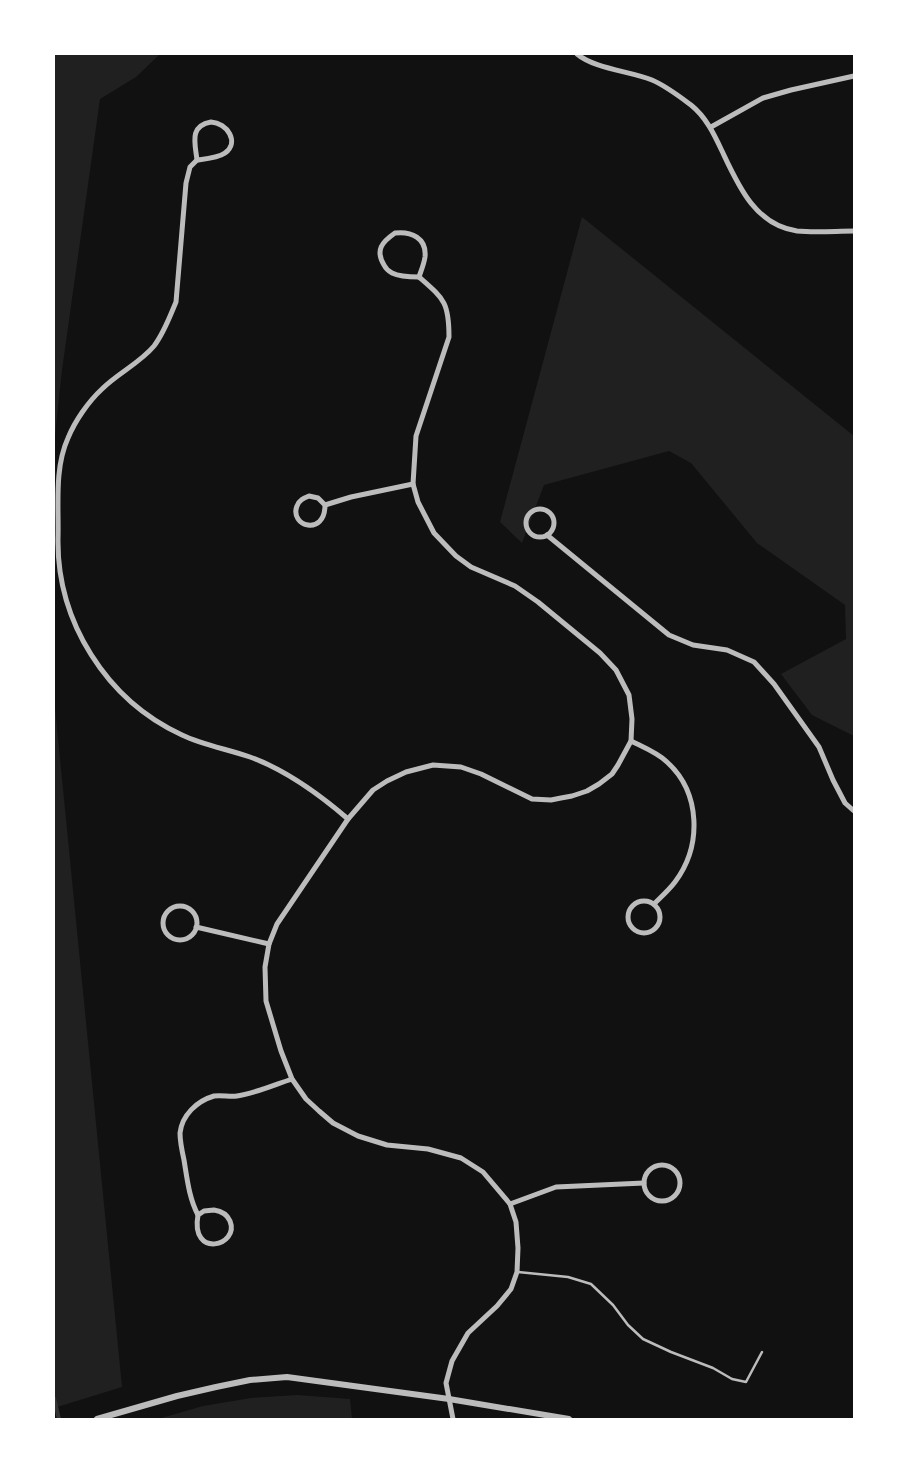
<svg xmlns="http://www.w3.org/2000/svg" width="908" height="1473" font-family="Ubuntu,sans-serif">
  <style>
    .green { fill: #202020 }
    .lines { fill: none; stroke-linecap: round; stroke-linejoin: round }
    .stream { stroke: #333; stroke-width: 4 }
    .service { stroke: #bcbcbc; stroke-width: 2.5 }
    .minor { stroke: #bcbcbc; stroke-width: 5 }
    .tertiary { stroke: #bcbcbc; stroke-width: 6 }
  </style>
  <rect width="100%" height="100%" fill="#111"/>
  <g class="green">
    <path d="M54,54H160L136,77L100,99L62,370L54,445Z"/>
    <path d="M582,217L854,436V736L812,715L781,674L846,639L845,605L757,543L691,463L669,451L544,485L522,543L500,522Z"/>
    <path d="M54,698L122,1387L54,1408Z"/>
    <path d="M297,1395L350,1399L352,1419H158L203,1406L251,1398Z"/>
  </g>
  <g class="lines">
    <path class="stream" d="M54,1398L59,1419"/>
    <path class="service" d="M518,1272L568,1277L591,1284L613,1305L628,1325L643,1339L671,1352L713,1368L732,1379L746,1382L762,1352"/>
    <g class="minor">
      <path d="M577,54C595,69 630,71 652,80C666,86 679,96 691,105C706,117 714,134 722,151C738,185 755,225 797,231C816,233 836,231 854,231"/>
      <path d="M211,122C227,123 240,142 225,153C218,158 205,159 197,160C195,143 189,126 211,122Z"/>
      <path d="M711,127L763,98L791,90L854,76"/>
      <path d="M197,160L190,167L186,183L176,302C170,316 164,333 154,346C140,363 118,373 102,389C88,402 75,421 68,438C54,469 59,506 58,539C57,621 106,700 182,735C203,745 227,749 250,757C286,770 319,794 348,819"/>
      <path d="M395,233C411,231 427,238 425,257C424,264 421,271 419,277C410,277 400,277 392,273C388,271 386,269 384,265C375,250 382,242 395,233Z"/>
      <path d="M419,277C444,299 449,302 449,337L416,436L413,484L418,502L434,533L456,556L471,567L515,586L538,602L600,653L616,670L629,695L632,719L631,741L618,765L612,774L599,784L587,791L572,796L561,798L551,800L532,799L481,774L461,767L433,765L406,772L387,781L373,790L348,819L277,924L269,944L265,967L266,1001L281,1051L292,1079L306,1099L319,1111L333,1123L358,1136L387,1145L428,1149L461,1158L483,1172L510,1204L516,1222L518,1248L517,1272L511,1289L497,1306L468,1333L452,1361L446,1383L453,1419"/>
      <path d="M309,496L318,498L325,505C325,537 289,526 297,506C299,500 304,498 309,496Z"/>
      <path d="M325,505L351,497L413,484"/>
      <circle cx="540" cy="523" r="14"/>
      <path d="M547,535L669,635L693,645L727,650L754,662L774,684L819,747L833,780L845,803L854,811"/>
      <path d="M631,741C643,747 658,753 667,762C701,793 702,846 675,882C669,890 661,897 654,904"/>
      <circle cx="644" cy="917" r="16"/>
      <circle cx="180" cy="923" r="17"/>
      <path d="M196,927L269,944"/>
      <circle cx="662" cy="1183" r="18"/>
      <path d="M510,1204L556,1187L644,1183"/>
      <path d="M214,1210C221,1211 227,1214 230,1221C240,1246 190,1259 198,1215L204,1211Z"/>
      <path d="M198,1215C189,1198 187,1178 184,1160C182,1151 180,1142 180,1133C182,1115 197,1101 214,1096C222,1095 230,1097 237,1096C256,1093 274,1085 292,1079"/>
    </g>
    <path class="tertiary" d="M97,1419L177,1396L216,1387L250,1380L287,1377L449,1399L569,1419"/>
  </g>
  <rect width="908" height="1473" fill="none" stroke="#ffffff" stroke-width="110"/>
</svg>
